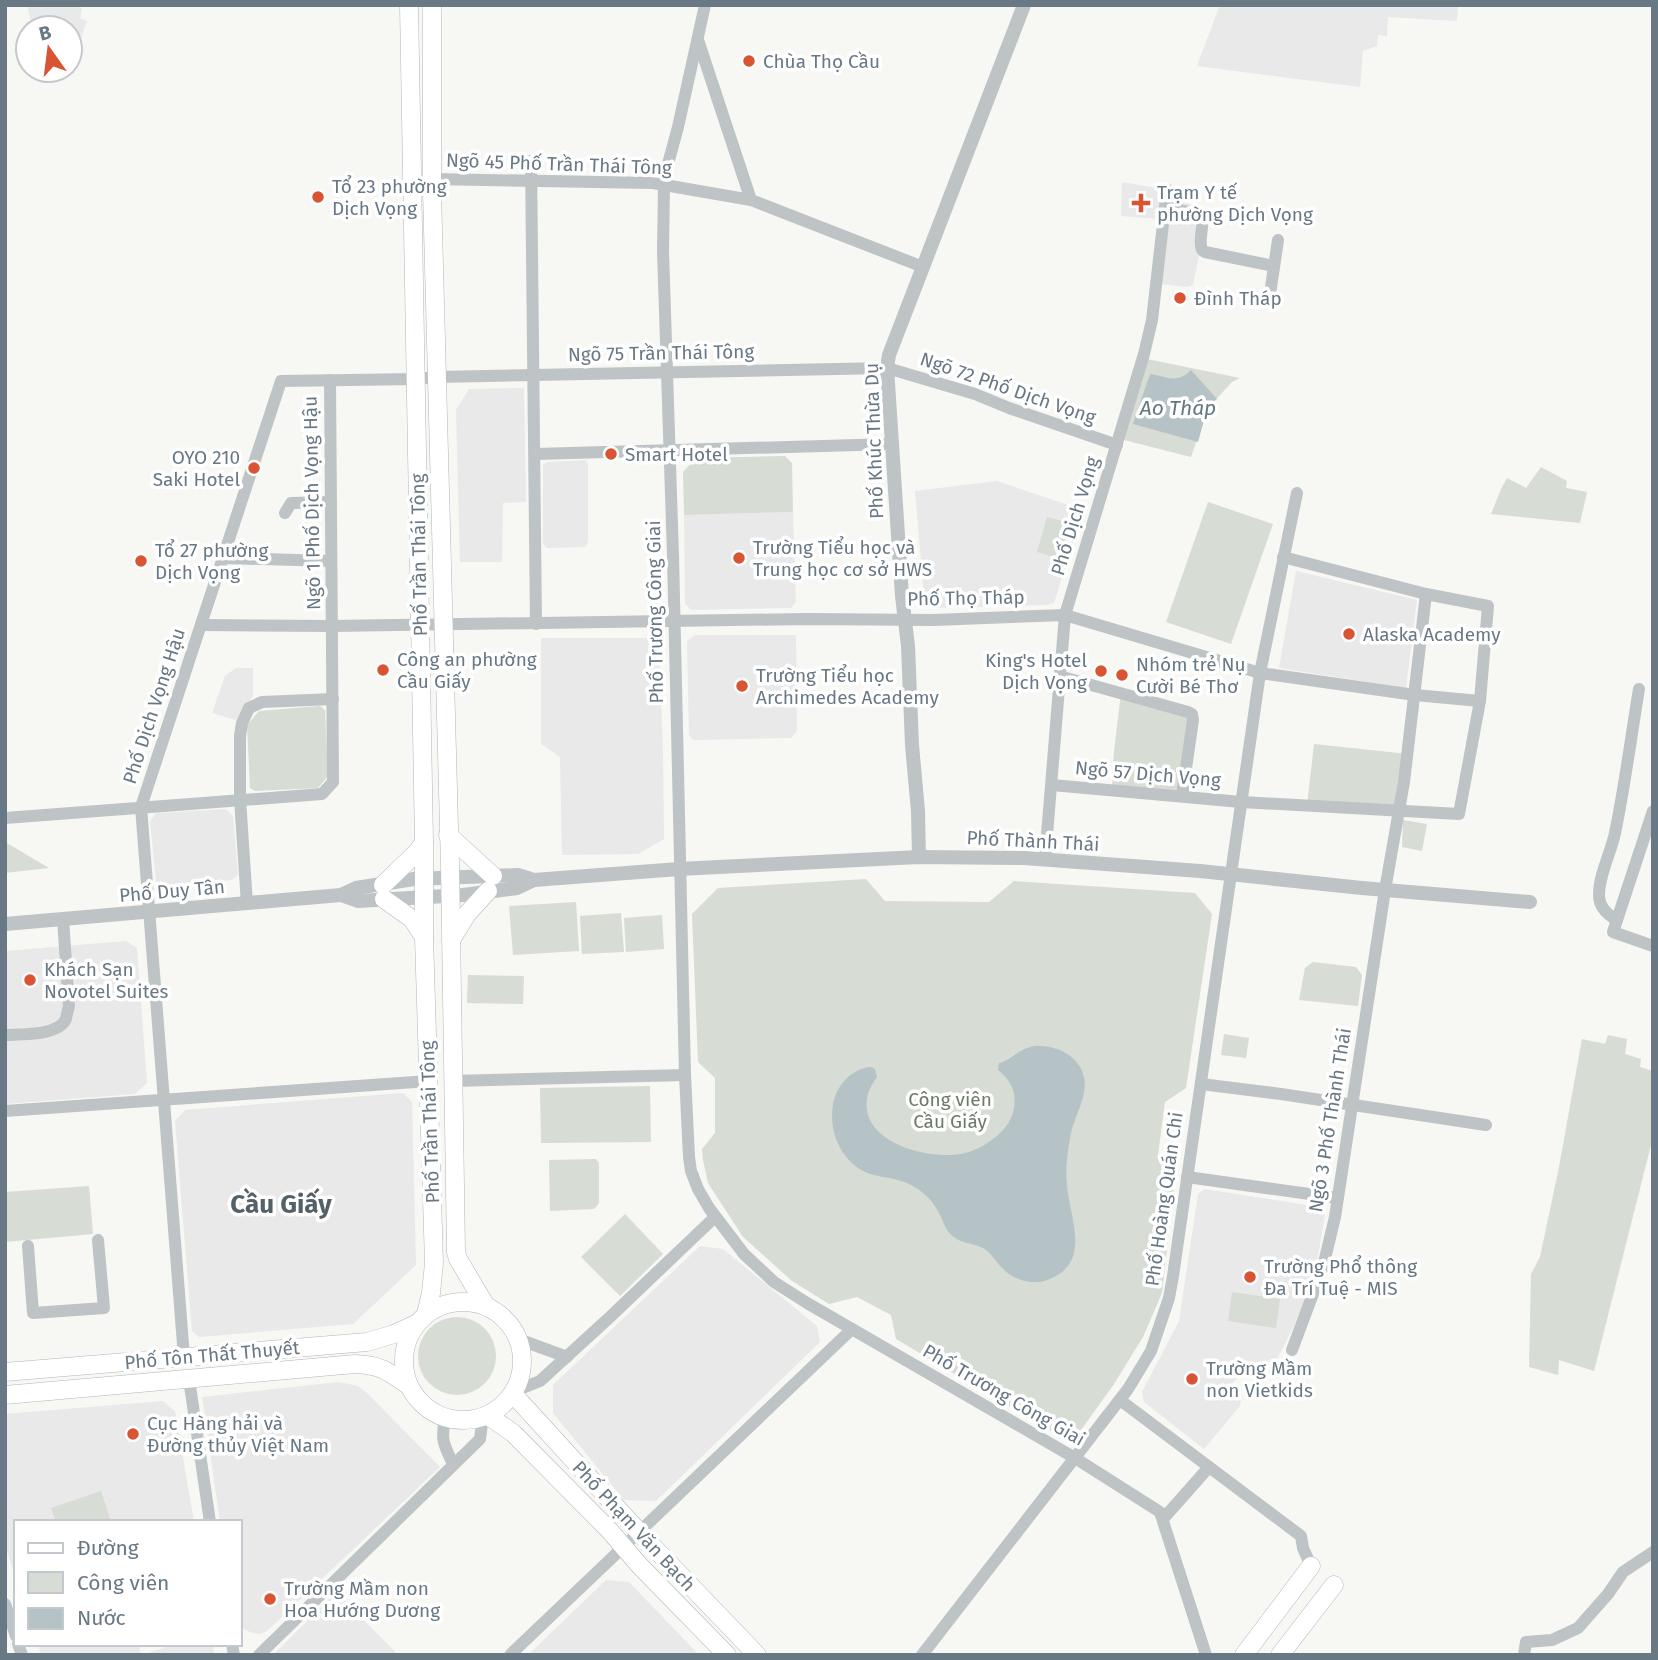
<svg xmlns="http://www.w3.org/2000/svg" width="1658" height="1660" font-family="'Fira Sans',sans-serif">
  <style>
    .built { fill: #e8e9e8 }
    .green { fill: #d7dcd4 }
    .water { fill: #b6c3c6 }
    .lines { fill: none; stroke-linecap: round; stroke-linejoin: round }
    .secondary-casing { stroke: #b1b7bb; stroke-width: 19 }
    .minor { stroke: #bec3c6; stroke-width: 12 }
    .tertiary { stroke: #bec3c6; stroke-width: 14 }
    .secondary { stroke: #fff; stroke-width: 18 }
    .poi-dot { fill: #d85433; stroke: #fff; stroke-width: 2.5 }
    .labels { text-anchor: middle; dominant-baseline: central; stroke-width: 7; stroke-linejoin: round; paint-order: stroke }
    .poi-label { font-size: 19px; fill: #687884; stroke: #fff; text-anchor: start }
    .street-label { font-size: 19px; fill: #687884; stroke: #fff }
    .park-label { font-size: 19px; fill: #6b7b66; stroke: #fff }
    .water-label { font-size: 21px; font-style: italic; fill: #63797f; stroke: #fff }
    .district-label { font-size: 26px; font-weight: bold; fill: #556169; stroke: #fff }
  </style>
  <rect width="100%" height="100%" fill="#f7f7f4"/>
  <g class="built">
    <path d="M27,5H74L82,8L80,18L87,21L76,51L70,46V28H30L32,25Z"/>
    <path d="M1220,5H1458L1457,21L1388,17L1387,36L1378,35L1377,46L1363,51L1360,87L1197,66Z"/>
    <path d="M1122,182L1162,189L1158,219L1121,216Z"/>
    <path d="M1170,197L1208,211L1193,285L1187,287L1161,284Z"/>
    <path d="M524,388L526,502L503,503L502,562H460L456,410L469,389Z"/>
    <path d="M586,460L588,464V542L585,547L547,548L543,544V465L547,462Z"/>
    <path d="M997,481L1083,510L1054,603L1046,605L933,608L927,603L924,596L915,491Z"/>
    <path d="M793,512L796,602L791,608L691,610L685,603L684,515Z"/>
    <path d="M1296,571L1417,600L1406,688L1279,668Z"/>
    <path d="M695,635H796L797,731L791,738L693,740L689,735L687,641Z"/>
    <path d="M541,638H651L659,645L663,753L664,839L638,854L562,855L560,757L541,744Z"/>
    <path d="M236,668H253V696L236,720L212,713L225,676Z"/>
    <path d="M226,809L233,816L238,875L232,880L165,886L156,881L150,821L156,813Z"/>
    <path d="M126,941L137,948L147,1083L135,1094L5,1104V951Z"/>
    <path d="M403,1093L412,1102L416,1265L353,1324L199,1337L192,1331L175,1121L185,1110Z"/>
    <path d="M1204,1189L1320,1207L1325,1215L1317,1262L1309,1291L1291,1332L1277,1359L1257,1365L1236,1363L1243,1370L1229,1388L1241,1397L1240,1406L1204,1449L1144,1402L1142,1392L1179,1321L1198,1194Z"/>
    <path d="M700,1246L723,1249L817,1326L820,1342L656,1501L624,1500L553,1413V1385Z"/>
    <path d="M339,1382L358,1386L367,1393L440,1467L267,1631L260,1634L252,1633L242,1628L240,1624V1522H220L202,1397Z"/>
    <path d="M163,1401L175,1411L194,1522H16V1577L5,1546V1414Z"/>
    <path d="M606,1580L629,1582L699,1655H528Z"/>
    <path d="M336,1592L398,1655H273Z"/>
    <path d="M38,1644H138L141,1655H41Z"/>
    <path d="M175,1644H213L214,1655H143Z"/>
  </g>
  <g class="green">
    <path d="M1147,359L1240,378L1232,382L1208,408L1191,457L1124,440Z"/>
    <path d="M785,456L792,463L793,512L684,515L683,472L696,458Z"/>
    <path d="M1541,467L1567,481L1566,488L1587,492L1580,523L1491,514L1501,489L1507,478L1526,488Z"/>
    <path d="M1208,502L1273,524L1231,644L1166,622Z"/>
    <path d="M1047,517L1070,523L1060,559L1037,552Z"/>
    <path d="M1121,693L1188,712L1182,796L1112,790L1114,751Z"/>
    <path d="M320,706L325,710L328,776L318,788L255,791L250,788L247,725L259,711Z"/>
    <path d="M1314,744L1408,754L1398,811L1307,805Z"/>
    <path d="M1403,820L1427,824L1422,851L1402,847Z"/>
    <path d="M5,842L49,868L5,873Z"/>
    <path d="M866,879L885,901L989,902L1014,881L1195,893L1212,914L1186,1088L1165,1102L1158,1155L1174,1187L1162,1293L1143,1337L1114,1384L1081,1430L1051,1431L896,1339L891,1315L857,1297L829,1304L792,1281L743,1237L708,1183L703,1160L702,1149L715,1133V1078L698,1062L692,914L718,888Z"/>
    <path d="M576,902L579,951L513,955L509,906Z"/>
    <path d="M621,913L624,952L582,954L580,916Z"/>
    <path d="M662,915L664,949L626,952L624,918Z"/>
    <path d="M1313,962L1356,967L1362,975L1358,1006L1299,1000L1305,968Z"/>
    <path d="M468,975L524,976L523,1004L467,1003Z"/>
    <path d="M1224,1034L1249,1038L1246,1058L1221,1055Z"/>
    <path d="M1608,1035L1627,1039L1625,1054L1641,1059L1640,1067L1653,1071V1137L1594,1371L1559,1360L1558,1375L1529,1367L1531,1274L1540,1257L1559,1167L1582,1039L1605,1044Z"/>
    <path d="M650,1086L651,1142L541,1143L540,1088Z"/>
    <path d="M596,1159L599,1163V1203L594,1209L550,1211L549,1160Z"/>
    <path d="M89,1186L93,1234L5,1242V1192Z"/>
    <path d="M625,1214L663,1254L620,1296L581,1257Z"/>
    <path d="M1232,1292L1280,1299L1276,1328L1228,1321Z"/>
    <circle cx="457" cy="1356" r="39"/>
    <path d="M101,1491L111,1522H56L51,1508Z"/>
  </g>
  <g class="water">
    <path d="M1191,370L1217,399L1208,406L1198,442L1133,424L1150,374C1168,377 1177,384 1191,370Z"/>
    <path d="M1034,1046C1061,1044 1090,1062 1084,1092C1082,1106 1074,1119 1071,1133C1068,1149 1065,1168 1067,1185C1069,1215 1091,1259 1054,1277C1036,1287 1015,1282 1001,1267C995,1260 991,1253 983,1248C974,1243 962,1244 954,1237C946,1232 944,1223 940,1215C933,1199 918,1186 901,1181C889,1177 877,1177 865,1172C839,1159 827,1127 834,1100C839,1082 854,1068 871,1067L875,1069L877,1077C874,1081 871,1086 869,1091C852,1141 929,1162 965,1153C978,1150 988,1143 998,1135C1006,1128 1013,1118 1014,1107C1017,1092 1010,1079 998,1070L999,1063C1012,1060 1018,1049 1034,1046Z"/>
  </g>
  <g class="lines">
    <defs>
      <g id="secondary">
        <path d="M409,5L424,842V937L434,1263L431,1293L426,1314"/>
        <path d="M432,5V191L450,865L456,1252L458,1259L486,1306"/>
        <path d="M448,835L493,876"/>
        <path d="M383,885L418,851L424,842"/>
        <path d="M384,899L412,919L424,937"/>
        <path d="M451,940L467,914L488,891"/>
        <circle cx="463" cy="1361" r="59"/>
        <path d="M5,1372L367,1342L394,1334L416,1324"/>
        <path d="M5,1395L355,1364C381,1365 388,1371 409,1386"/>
        <path d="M514,1395L639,1532L757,1655"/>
        <path d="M487,1415L513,1433L609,1530L640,1566L727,1655"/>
        <path d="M1244,1655L1311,1566"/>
        <path d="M1280,1655L1334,1585"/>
      </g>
    </defs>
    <use href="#secondary" class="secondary-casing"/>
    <g class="minor">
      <path d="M705,5L678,127L665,175L664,186L663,251L673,555L685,1075L689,1157L691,1171L698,1189L709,1208L744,1254L774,1282L807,1303L1075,1458L1160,1512L1206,1655"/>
      <path d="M698,40L751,200"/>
      <path d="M531,161L536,624"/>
      <path d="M432,179L653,183L751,200L923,267"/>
      <path d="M1166,207L1199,214C1207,224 1197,238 1202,250L1205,252L1274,266"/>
      <path d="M1270,294L1278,240"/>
      <path d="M535,454L892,444"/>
      <path d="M285,513L291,503L331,502"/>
      <path d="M223,558L331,561"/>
      <path d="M201,625L332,626L806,619L934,620L1065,615L1260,673L1415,695L1480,701"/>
      <path d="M1059,676L1188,712L1192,714L1193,720L1182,796"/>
      <path d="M1052,785L1241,802L1459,814L1480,701L1488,606L1426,594L1283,557"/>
      <path d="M1653,811L1613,932L1653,946"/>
      <path d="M5,818L322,794L333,782L330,380"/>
      <path d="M1045,859L1065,615L1144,354L1152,320L1167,189"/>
      <path d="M247,904L240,799V736L242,723L249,708L262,702L333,699"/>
      <path d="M1617,920C1608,915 1599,907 1599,895C1599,874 1611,853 1615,833C1625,785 1631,737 1639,689"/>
      <path d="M5,1035C22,1034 58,1036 66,1019C66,1018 68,1009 69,1007L63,919"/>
      <path d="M453,1081L685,1075"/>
      <path d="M1201,1084L1281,1094L1486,1125"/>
      <path d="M5,1111L429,1081"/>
      <path d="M1187,1177L1338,1198"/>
      <path d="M28,1246L33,1313L104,1308L98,1240"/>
      <path d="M518,1339L567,1357"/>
      <path d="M1292,1350L1323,1267L1335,1217L1385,890L1404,782L1426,594"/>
      <path d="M184,1357L141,807L281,381L416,379L437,377L887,368L975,394L1009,408L1117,445"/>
      <path d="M189,1379L210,1522"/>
      <path d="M515,1391L540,1381L610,1317L715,1217"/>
      <path d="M1120,1400L1301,1536L1303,1548L1311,1566"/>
      <path d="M445,1418C441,1441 443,1443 453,1464"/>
      <path d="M1163,1519L1209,1467"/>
      <path d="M5,1604L16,1636"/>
      <path d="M18,1644L22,1655"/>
      <path d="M232,1644L234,1655"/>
      <path d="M259,1655L480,1439L483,1416"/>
      <path d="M510,1655L852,1329"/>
      <path d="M922,1655L1128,1389L1151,1351L1169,1298L1173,1276L1260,673L1297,493"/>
      <path d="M1524,1655L1526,1642L1552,1640L1578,1628L1608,1594L1623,1572L1653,1552"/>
    </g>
    <g class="tertiary">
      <path d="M919,857L918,811L912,745L908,646L902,596L887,368L889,355L1024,5"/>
      <path d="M341,895L358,901L463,895L517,888L534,880"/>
      <path d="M5,924L341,895L356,888L414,879L518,875L534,880L679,869L919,857L1024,858L1200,871L1362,888L1530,902"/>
    </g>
    <use href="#secondary" class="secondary"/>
  </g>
  <g class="poi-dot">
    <circle cx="749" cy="61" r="7"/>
    <circle cx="318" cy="197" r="7"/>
    <path d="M1137.5 192.5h7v7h7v7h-7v7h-7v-7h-7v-7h7z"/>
    <circle cx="1180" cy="298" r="7"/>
    <circle cx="611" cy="454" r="7"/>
    <circle cx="254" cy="468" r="7"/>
    <circle cx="739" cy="558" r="7"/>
    <circle cx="141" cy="561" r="7"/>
    <circle cx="1349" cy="634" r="7"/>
    <circle cx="383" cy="670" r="7"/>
    <circle cx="1101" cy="671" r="7"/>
    <circle cx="1122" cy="675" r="7"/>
    <circle cx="742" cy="686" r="7"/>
    <circle cx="30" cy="980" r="7"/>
    <circle cx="1250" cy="1277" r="7"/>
    <circle cx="1192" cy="1379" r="7"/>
    <circle cx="133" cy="1434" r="7"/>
    <circle cx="270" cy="1599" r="7"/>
  </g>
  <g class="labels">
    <g class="poi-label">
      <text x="763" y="61">Chùa Thọ Cầu</text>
      <text x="332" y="186">Tổ 23 phường<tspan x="332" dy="22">Dịch Vọng</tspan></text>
      <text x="1157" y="192">Trạm Y tế<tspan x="1157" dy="22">phường Dịch Vọng</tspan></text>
      <text x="1194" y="298">Đình Tháp</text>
      <text x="625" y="454">Smart Hotel</text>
      <text x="240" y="457" text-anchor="end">OYO 210<tspan x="240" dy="22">Saki Hotel</tspan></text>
      <text x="753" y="547">Trường Tiểu học và<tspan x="753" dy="22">Trung học cơ sở HWS</tspan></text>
      <text x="155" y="550">Tổ 27 phường<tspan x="155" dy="22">Dịch Vọng</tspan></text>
      <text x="1363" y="634">Alaska Academy</text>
      <text x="397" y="659">Công an phường<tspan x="397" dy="22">Cầu Giấy</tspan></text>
      <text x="1087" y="660" text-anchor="end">King's Hotel<tspan x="1087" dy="22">Dịch Vọng</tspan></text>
      <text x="1136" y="664">Nhóm trẻ Nụ<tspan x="1136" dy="22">Cười Bé Thơ</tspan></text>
      <text x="756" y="675">Trường Tiểu học<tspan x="756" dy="22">Archimedes Academy</tspan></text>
      <text x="44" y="969">Khách Sạn<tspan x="44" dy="22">Novotel Suites</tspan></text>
      <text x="1264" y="1266">Trường Phổ thông<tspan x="1264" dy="22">Đa Trí Tuệ - MIS</tspan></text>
      <text x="1206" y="1368">Trường Mầm<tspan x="1206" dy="22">non Vietkids</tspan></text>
      <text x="147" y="1423">Cục Hàng hải và<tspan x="147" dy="22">Đường thủy Việt Nam</tspan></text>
      <text x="284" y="1588">Trường Mầm non<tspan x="284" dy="22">Hoa Hướng Dương</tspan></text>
    </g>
    <g class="street-label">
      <text transform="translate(559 164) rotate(2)">Ngõ 45 Phố Trần Thái Tông</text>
      <text transform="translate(661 353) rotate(-1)">Ngõ 75 Trần Thái Tông</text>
      <text transform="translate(1008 388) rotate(19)">Ngõ 72 Phố Dịch Vọng</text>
      <text transform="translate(874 441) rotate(-92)">Phố Khúc Thừa Dụ</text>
      <text transform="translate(312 503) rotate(-91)">Ngõ 1 Phố Dịch Vọng Hậu</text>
      <text transform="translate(1075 516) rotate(-73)">Phố Dịch Vọng</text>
      <text transform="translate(419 555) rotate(-91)">Phố Trần Thái Tông</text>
      <text transform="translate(966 598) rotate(-1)">Phố Thọ Tháp</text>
      <text transform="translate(655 612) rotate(-91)">Phố Trương Công Giai</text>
      <text transform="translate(154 706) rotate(-72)">Phố Dịch Vọng Hậu</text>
      <text transform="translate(1148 774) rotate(5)">Ngõ 57 Dịch Vọng</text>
      <text transform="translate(1033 841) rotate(3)">Phố Thành Thái</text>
      <text transform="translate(172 891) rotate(-5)">Phố Duy Tân</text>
      <text transform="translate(1330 1120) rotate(-81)">Ngõ 3 Phố Thành Thái</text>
      <text transform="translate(430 1122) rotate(-92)">Phố Trần Thái Tông</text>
      <text transform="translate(1164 1199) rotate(-82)">Phố Hoàng Quán Chi</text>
      <text transform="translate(212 1355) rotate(-5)">Phố Tôn Thất Thuyết</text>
      <text transform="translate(1004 1395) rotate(30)">Phố Trương Công Giai</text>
      <text transform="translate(634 1526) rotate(47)">Phố Phạm Văn Bạch</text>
    </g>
    <g class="park-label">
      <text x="950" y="1099">Công viên<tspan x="950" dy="22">Cầu Giấy</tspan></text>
    </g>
    <g class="water-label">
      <text x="1178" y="408">Ao Tháp</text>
    </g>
    <g class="district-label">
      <text x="281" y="1204">Cầu Giấy</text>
    </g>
  </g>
  <rect width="1658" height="1660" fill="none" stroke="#687884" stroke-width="14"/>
  <rect x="14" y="1520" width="228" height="126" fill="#ffffff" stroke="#c3c9ce" stroke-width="2"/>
  <rect x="28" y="1543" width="35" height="10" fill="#ffffff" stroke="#c3c9ce" stroke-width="2"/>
  <text x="77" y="1555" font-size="21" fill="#687884">Đường</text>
  <rect x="28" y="1572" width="35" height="21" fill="#d7dcd4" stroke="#c3c9ce" stroke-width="2"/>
  <text x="77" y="1590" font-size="21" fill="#687884">Công viên</text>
  <rect x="28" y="1608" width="35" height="21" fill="#b6c3c6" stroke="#c3c9ce" stroke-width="2"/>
  <text x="77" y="1625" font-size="21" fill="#687884">Nước</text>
  <g transform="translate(49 49) rotate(346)"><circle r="33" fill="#ffffff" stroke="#c3c9ce" stroke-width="2"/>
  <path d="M0-5L12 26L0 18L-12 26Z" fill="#d85433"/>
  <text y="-10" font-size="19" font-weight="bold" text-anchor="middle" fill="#687884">B</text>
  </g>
</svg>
